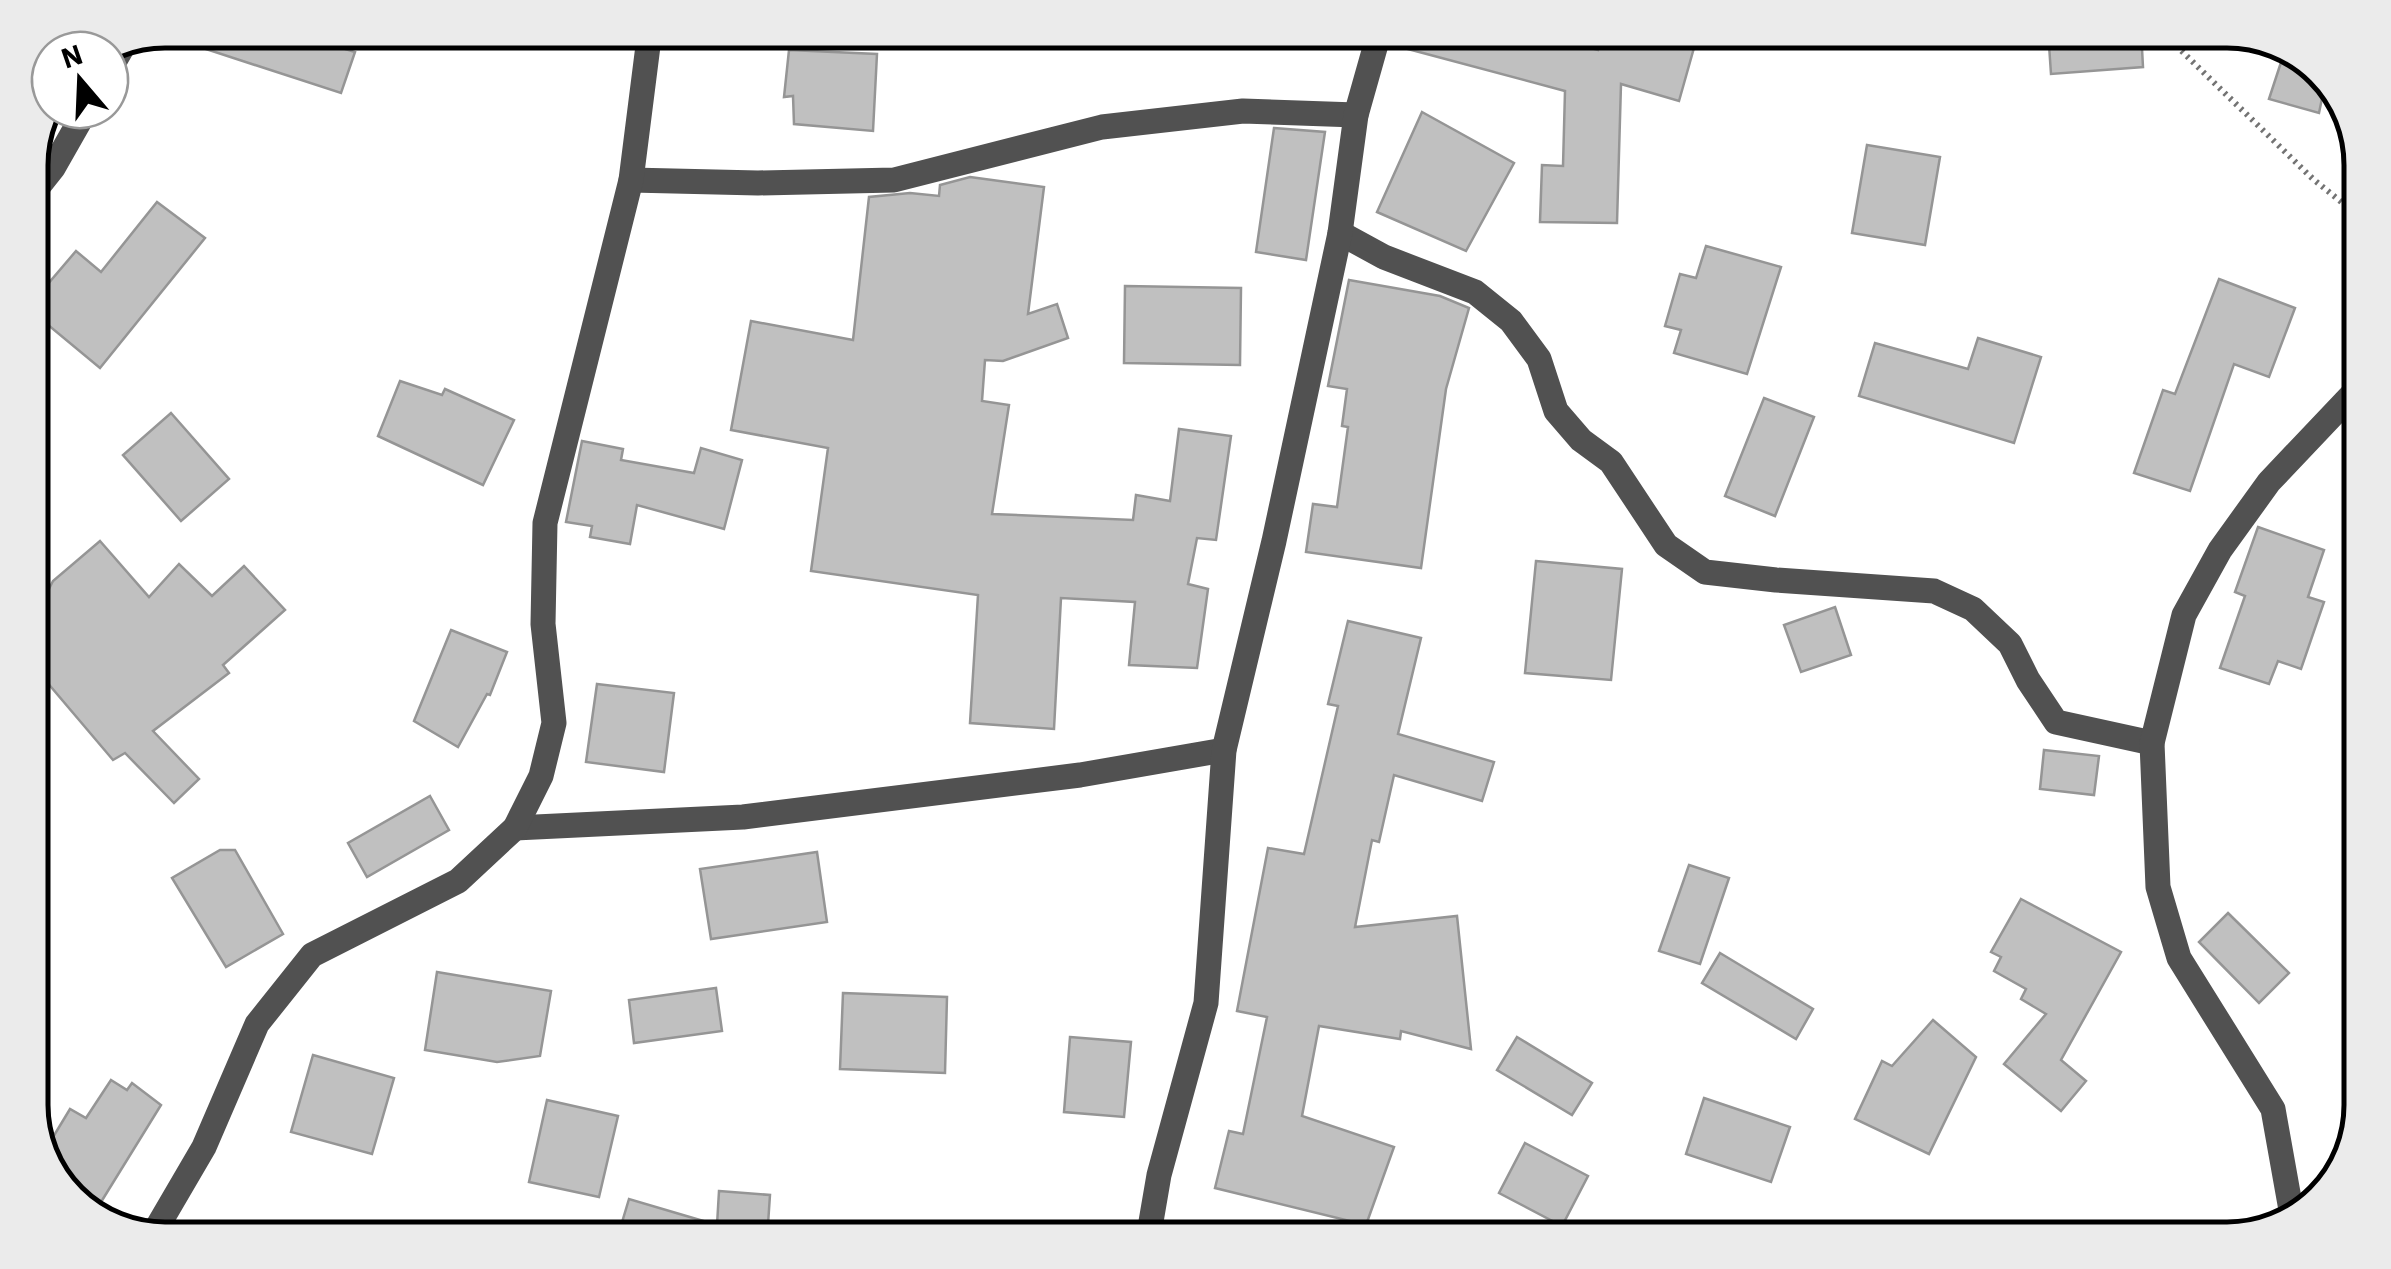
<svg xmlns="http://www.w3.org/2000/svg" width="2391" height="1269" font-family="'IBM Plex Sans',sans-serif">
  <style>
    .building { fill: #c0c0c0; stroke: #959595; stroke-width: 2.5 }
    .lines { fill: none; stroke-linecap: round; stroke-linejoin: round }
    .path { stroke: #737373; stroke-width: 6; stroke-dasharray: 2.5 5; stroke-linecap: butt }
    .minor { stroke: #515151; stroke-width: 25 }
    .rim { fill: none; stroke: #000; stroke-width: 5 }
  </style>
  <rect width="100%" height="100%" fill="#fff"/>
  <g class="building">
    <path d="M174,30H284L355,52L341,93L172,38Z"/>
    <path d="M1396,30H1524L1598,50L1603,30H1699L1679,101L1621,84L1617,223L1540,222L1542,165L1563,166L1565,91L1393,45Z"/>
    <path d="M2048,30H2141L2143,67L2051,74Z"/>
    <path d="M2287,44L2326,79L2319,113L2269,99Z"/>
    <path d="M789,50L877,54L873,131L794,124L793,96L784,97Z"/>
    <path d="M1422,112L1514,163L1466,251L1377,212Z"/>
    <path d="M1274,128L1325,132L1306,260L1256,252Z"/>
    <path d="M1867,145L1940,157L1925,245L1852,233Z"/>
    <path d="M970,177L1044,187L1028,314L1057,304L1068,338L1003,361L985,360L982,401L1009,405L992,514L1133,520L1136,495L1170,501L1179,429L1231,436L1216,540L1197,538L1188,584L1208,589L1197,668L1129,665L1135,602L1061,598L1054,729L970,723L978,595L811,571L828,448L731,430L751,321L853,340L869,197L910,193L939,196L940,185Z"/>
    <path d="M157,202L205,238L100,368L30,310V305L76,251L101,272Z"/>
    <path d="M1706,246L1781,267L1747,374L1674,353L1681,330L1665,326L1680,274L1696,278Z"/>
    <path d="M2219,279L2295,308L2269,377L2234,364L2190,491L2134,473L2163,390L2175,394Z"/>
    <path d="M1349,280L1440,296L1469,308L1446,389L1421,568L1306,552L1313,504L1337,507L1348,427L1342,426L1347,389L1328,386Z"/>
    <path d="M1125,286L1241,288L1240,365L1124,363Z"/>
    <path d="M1978,338L2041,357L2014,443L1859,396L1875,343L1968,369Z"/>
    <path d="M400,381L442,395L445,389L514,420L483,485L378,436Z"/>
    <path d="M1764,398L1814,417L1775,516L1725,496Z"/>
    <path d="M171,413L229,479L181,521L123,455Z"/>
    <path d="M582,441L623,449L621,460L694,473L701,448L742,460L724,529L637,505L630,544L590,537L592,526L566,522Z"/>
    <path d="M2258,527L2324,550L2308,597L2324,602L2301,669L2278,661L2269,684L2220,668L2245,596L2235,592Z"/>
    <path d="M100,541L149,597L179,564L212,596L244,566L285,610L223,665L229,673L153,731L199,779L174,803L125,753L113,760L40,674L30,668V626L53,581Z"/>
    <path d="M1536,561L1622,569L1611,680L1525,673Z"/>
    <path d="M1835,607L1851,655L1801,672L1784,625Z"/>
    <path d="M1348,621L1421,638L1398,734L1494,762L1482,801L1394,775L1379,842L1372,840L1355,927L1457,916L1471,1049L1401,1031L1400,1039L1319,1026L1302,1116L1394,1147L1366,1225L1215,1188L1229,1131L1243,1134L1267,1017L1237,1011L1268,848L1304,854L1338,706L1328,704Z"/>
    <path d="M451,630L507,652L490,695L487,694L458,747L414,721Z"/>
    <path d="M597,684L674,693L664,772L586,762Z"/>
    <path d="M2044,750L2099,756L2094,795L2040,789Z"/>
    <path d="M430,796L449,830L367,877L348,843Z"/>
    <path d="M220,850H235L283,934L226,967L172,878Z"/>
    <path d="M817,852L827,922L711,939L700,869Z"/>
    <path d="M1689,865L1729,878L1700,964L1659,951Z"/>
    <path d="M2021,899L2121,952L2061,1060L2086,1081L2061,1111L2004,1064L2046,1014L2021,999L2026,989L1994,971L2001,957L1991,952Z"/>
    <path d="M2228,913L2289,973L2259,1003L2199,942Z"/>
    <path d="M1720,953L1813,1009L1796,1039L1702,983Z"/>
    <path d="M437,972L551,991L540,1056L497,1062L425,1050Z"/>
    <path d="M716,988L722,1031L634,1043L629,1000Z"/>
    <path d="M843,993L947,997L945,1073L840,1069Z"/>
    <path d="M1933,1020L1976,1057L1929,1154L1855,1119L1882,1061L1892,1066Z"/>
    <path d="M1070,1037L1131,1042L1124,1117L1064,1112Z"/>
    <path d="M1517,1037L1592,1083L1572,1115L1497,1070Z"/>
    <path d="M313,1055L394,1078L372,1154L291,1132Z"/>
    <path d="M111,1080L127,1090L132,1083L161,1105L93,1215L53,1180L44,1152L70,1109L86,1118Z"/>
    <path d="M1704,1098L1790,1127L1771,1182L1686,1154Z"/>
    <path d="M547,1100L618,1116L599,1197L529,1182Z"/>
    <path d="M1525,1143L1588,1176L1562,1226L1499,1193Z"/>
    <path d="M719,1191L770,1195L767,1239H617L629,1199L717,1225Z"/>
  </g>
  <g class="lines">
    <path class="path" d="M2160,30L2313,179L2361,218"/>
    <g class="minor">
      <path d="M110,69L122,48"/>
      <path d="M631,180L758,183L894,180L1102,127L1243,111L1356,115"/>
      <path d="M30,197L53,168L86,110"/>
      <path d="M1340,233L1384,257L1475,292L1511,321L1539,359L1556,411L1581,440L1611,462L1666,545L1705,572L1776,580L1934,591L1973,609L2010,644L2028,680L2056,722L2152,743"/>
      <path d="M515,828L743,817L1080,775L1224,750"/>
      <path d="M2293,1221L2273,1109L2179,958L2158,887L2152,743L2184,615L2220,550L2269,482L2361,385"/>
      <path d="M152,1236L204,1147L257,1024L312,955L458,881L515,828L541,776L554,723L543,624L545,523L631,180L650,30"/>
      <path d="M1148,1239L1159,1175L1206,1003L1224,750L1274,541L1340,233L1356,115L1380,30"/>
    </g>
  </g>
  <path d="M0 0H2391V1269H0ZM165 48H2227A117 117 0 0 1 2344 165V1105A117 117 0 0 1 2227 1222H165A117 117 0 0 1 48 1105V165A117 117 0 0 1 165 48Z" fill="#ebebeb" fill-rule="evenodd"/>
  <path class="rim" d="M165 48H2227A117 117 0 0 1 2344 165V1105A117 117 0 0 1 2227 1222H165A117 117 0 0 1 48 1105V165A117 117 0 0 1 165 48Z"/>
  <g transform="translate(80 80) rotate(341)"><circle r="48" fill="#ffffff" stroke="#999999" stroke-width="2.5"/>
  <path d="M0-8L18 38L0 25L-18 38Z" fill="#000000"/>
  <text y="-15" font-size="28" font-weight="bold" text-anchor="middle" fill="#000000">N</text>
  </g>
</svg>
